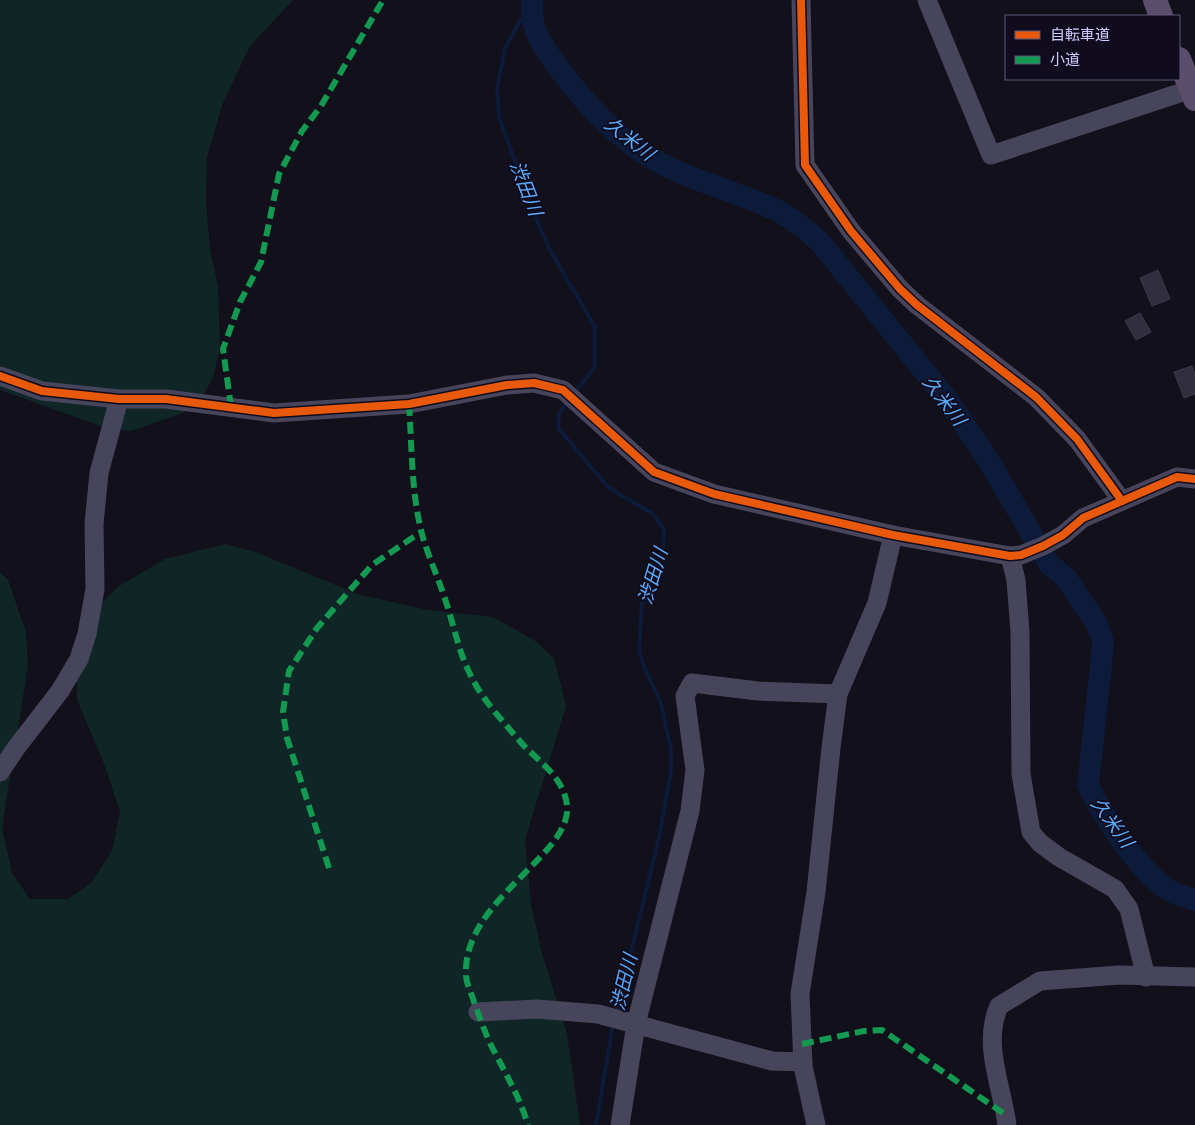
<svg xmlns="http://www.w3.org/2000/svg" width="1195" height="1125" font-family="'Titillium Web','Noto Sans JP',sans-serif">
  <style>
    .green { fill: #102526 }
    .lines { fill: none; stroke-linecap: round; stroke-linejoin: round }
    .stream { stroke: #0d1b3b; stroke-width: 4 }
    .river { stroke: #0d1b3b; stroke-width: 22 }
    .building { fill: #312e3d; stroke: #3e3a4e }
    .minor { stroke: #47455b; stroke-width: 19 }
    .major { stroke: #5b4e6c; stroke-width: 24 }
    .quiet { stroke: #139951; stroke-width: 6; stroke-dasharray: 12 6; stroke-linecap: butt }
    .cycleway-casing { stroke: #100c1e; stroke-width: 11 }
    .cycleway { stroke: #e8590c; stroke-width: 8 }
    .labels { text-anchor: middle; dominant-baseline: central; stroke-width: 4; stroke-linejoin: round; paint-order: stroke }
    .water-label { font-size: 19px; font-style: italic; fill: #5babfb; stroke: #100c1e }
  </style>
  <rect width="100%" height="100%" fill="#12101a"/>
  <g class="green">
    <path d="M0,0H293L250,46L222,105L207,157L206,201L210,249L218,287L220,349L212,380L200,401L183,413L131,431L109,429L0,390Z"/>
    <path d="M225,544L256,552L357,594L428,610L493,617L534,640L554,658L566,706L525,840L531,905L542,953L567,1034L580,1125H0V572L8,580L26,632L28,665L2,828L12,873L30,899H68L91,883L112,851L120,812L105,766L77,700L76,654L88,615L119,586L165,559Z"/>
  </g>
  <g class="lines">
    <g class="stream">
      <path d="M531,14L520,20L505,48L497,88L499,117L535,216L550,250L595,327V367L574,393"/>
      <path d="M567,402L559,414L558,428L608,487L653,514L664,529L663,549L642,603L639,651L643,664L661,703L671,750V771L659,838L616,1012"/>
      <path d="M596,1125L613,1024"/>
    </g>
    <path class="river" d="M532,0C529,29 544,49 561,71C585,103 614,135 648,156C687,180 733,190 774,209C791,217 805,229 820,242L949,402L987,458L1049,564L1066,578L1097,624L1103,642L1101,665L1088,785C1102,816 1141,873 1170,891C1177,895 1187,897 1195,900"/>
  </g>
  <g class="building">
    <path d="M1158,270L1170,299L1152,306L1140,278Z"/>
    <path d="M1140,313L1151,332L1136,340L1125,321Z"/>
    <path d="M1192,366L1195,374V394L1184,398L1174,372Z"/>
  </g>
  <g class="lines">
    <g class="minor">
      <path d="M801,0L805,165L851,231L900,289L917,305L1036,397L1077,439L1122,501"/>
      <path d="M927,0L991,155L1195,88"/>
      <path d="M0,376L42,391L119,399H166L274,413L409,404L507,385L534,383L563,390L654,472L714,494L893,535L1010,556L1021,555L1043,546L1063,535L1083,518L1177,477L1195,479"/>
      <path d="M1010,556L1016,580L1020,632L1021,774L1031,832L1040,843L1059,857L1115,889L1129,909L1146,977"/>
      <path d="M0,772L16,748L60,691L79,659L87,634L95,589L94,524L99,473L119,399"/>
      <path d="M478,1012L537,1009L598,1014L772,1061L803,1062"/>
      <path d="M620,1125L636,1024L690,811L695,770L685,696L692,683L758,691L838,694"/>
      <path d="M816,1125L803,1066L800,994L816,892L831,748L838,694L877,603L893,535"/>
      <path d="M1007,1125C1002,1086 982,1044 999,1006L1040,981L1119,975L1195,977"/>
    </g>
    <g class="major">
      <path d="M1155,0L1161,16"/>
      <path d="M1179,59L1195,99"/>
    </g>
    <g class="quiet">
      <path d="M409,404C412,446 411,492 422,534C428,556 438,577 445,599C454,625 458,651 471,676C482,699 501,719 517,738C535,760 563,774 567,805C573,855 462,900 466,975C466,984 472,994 474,1002C480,1018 486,1036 494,1051C507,1076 520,1098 528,1125"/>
      <path d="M231,407L223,349L240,302L261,262L279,174L302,131L321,106L383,0"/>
      <path d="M329,868L287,738L283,712L289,671L317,628L372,565L421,532"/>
      <path d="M802,1044L864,1031L882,1030L1006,1115"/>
    </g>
    <defs>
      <g id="cycleway">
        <path d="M801,0L805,165L851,231L900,289L917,305L1036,397L1077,439L1122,501"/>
        <path d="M0,376L42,391L119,399H166L274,413L409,404L507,385L534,383L563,390L654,472L714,494L893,535L1010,556L1021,555L1043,546L1063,535L1083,518L1177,477L1195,479"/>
      </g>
    </defs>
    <use href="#cycleway" class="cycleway-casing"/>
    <use href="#cycleway" class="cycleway"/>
  </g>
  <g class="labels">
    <g class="water-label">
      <text transform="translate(630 138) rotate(38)">久米川</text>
      <text transform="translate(527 188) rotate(69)">渋田川</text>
      <text transform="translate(945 400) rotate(53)">久米川</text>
      <text transform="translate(652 576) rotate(-73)">渋田川</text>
      <text transform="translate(1113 822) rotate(54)">久米川</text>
      <text transform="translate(623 982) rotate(-76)">渋田川</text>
    </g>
  </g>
  <rect x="1005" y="15" width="175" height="65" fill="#100c1e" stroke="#5e5878"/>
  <rect x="1015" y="31" width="25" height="8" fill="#e8590c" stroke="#5e5878"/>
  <text x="1050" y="40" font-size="15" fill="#d3cbfe">自転車道</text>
  <rect x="1015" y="56" width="25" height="8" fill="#139951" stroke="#5e5878"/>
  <text x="1050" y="65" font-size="15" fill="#d3cbfe">小道</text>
</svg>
